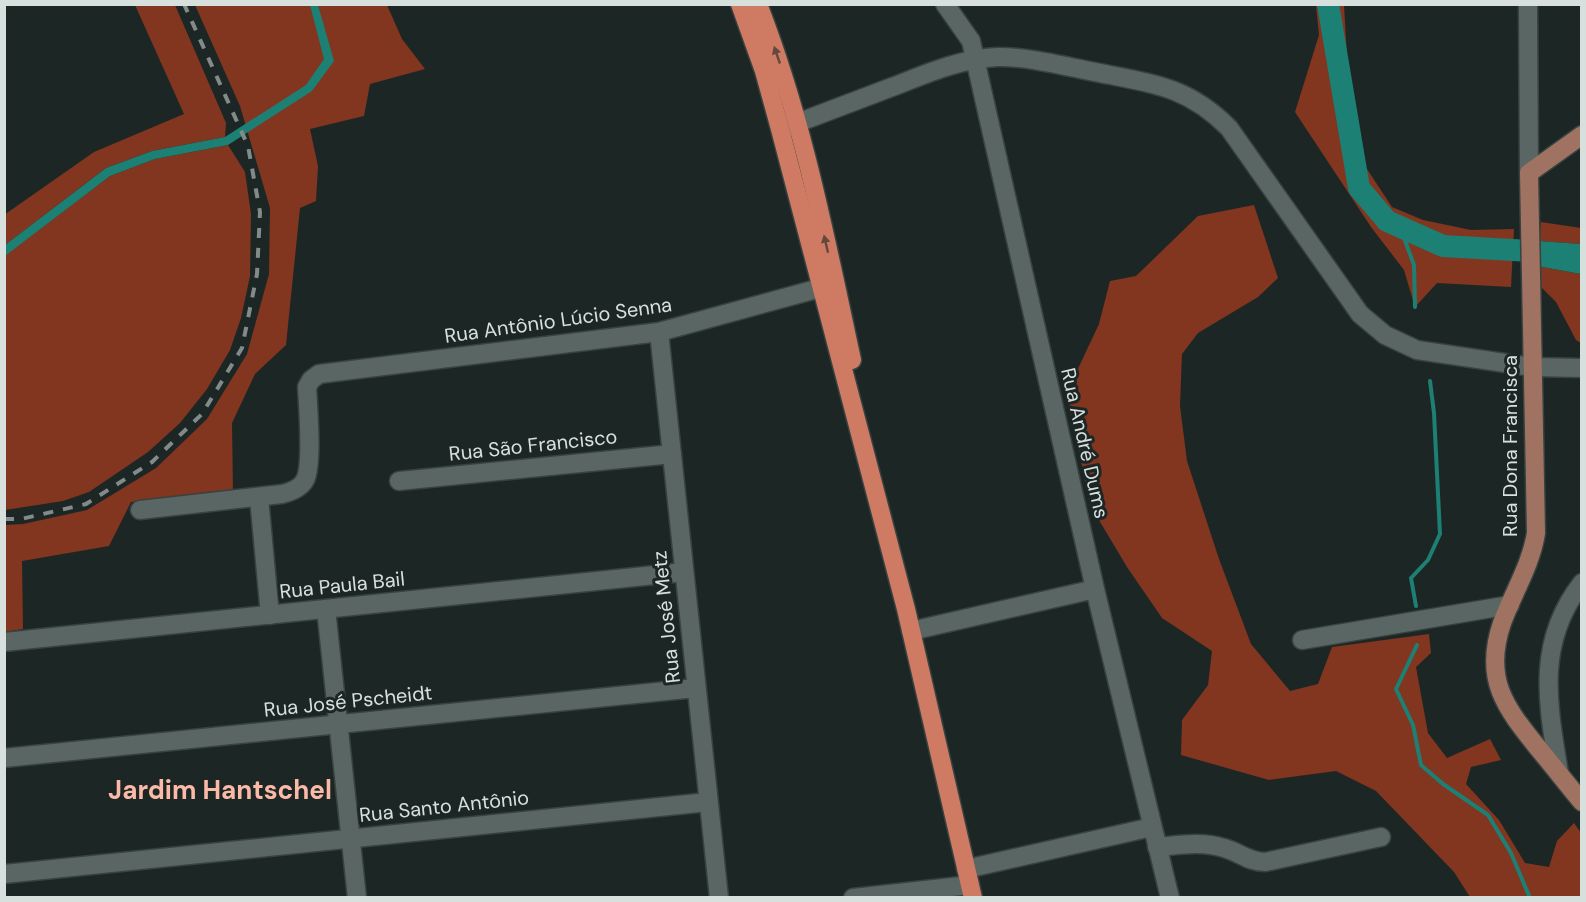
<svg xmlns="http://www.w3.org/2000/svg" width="1586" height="902" font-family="'DM Sans',sans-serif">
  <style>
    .forest { fill: #82351f }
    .water { fill: #1d8074 }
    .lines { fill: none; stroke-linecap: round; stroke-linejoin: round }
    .stream { stroke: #1d8074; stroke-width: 4 }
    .river { stroke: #1d8074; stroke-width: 22 }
    .minor-casing { stroke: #384240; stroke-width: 21 }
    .major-casing { stroke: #384240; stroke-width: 21 }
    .highway-casing { stroke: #384240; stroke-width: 21 }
    .minor { stroke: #596663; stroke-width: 18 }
    .major { stroke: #a07262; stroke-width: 18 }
    .highway { stroke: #cf7a62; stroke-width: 18 }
    .rail { stroke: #828b89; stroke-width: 4; stroke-dasharray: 10 10; stroke-linecap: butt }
    .oneway { fill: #64483d }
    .labels { text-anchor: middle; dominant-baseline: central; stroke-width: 6; stroke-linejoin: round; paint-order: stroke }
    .street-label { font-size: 20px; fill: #d8e0de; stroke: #1c2725 }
    .district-label { font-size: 26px; font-weight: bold; fill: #fbbaa7; stroke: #1c2725 }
  </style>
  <rect width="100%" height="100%" fill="#1c2725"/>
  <g class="forest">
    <path d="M135,5H175L226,123L225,137L152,151L106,168L5,245L4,215L94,152L184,114Z"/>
    <path d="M195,5H387L402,39L425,69L370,84L364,116L310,129L318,166L316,201L300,208L286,345L255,374L232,423L233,493L131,502L109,546L22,561L23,629L5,632V525L23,524L87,510L156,468L207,419L247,354L269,274L270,208L240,106Z"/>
    <path d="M1316,5H1344L1349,92L1363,163L1392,207L1423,220L1471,230L1514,229L1511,287L1437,283L1415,307L1404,270L1371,227L1295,112L1319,35Z"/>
    <path d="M228,145L245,172L251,214L250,276L241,318L230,350L207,389L180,423L148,452L89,492L63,501L5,510L4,256L110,176L155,159Z"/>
    <path d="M1254,205L1278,278L1258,297L1198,333L1182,354L1180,406L1187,461L1219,559L1251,644L1290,691L1318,684L1332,647L1429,634L1431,653L1416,667L1428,733L1447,758L1490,739L1501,760L1471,767L1466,784L1499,820L1525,863L1549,867L1557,841L1574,823L1581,833V897H1470L1454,872L1376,791L1336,771L1269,780L1181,755L1182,720L1208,685L1212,651L1162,618L1127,567L1090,505L1067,392L1099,324L1110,281L1136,276L1198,216Z"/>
    <path d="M1541,222L1581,228V244L1539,241Z"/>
    <path d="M1537,266L1581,274V343L1576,340L1556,302L1539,285Z"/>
  </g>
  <g class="water">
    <path d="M310,5H318L334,61L312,91L228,145L155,159L110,176L5,256V245L106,168L152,151L225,137L306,85L324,59Z"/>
    <path d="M1539,241L1581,244V274L1537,266Z"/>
  </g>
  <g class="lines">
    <g class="stream">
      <path d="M1400,227L1414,265L1415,307"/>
      <path d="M1416,606L1411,578L1428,560L1440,534L1434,413L1430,381"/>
      <path d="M1417,645L1396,689L1413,725L1421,765L1443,784L1488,815L1511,853L1530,898"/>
    </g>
    <path class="river" d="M1328,4L1359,188L1387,221L1443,246L1530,251L1582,262"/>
    <defs>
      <g id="minor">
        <path d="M945,4L971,41L1095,589L1170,898"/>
        <path d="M1528,4L1529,173"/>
        <path d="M784,128C820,114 856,101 892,87C926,74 959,59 997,57C1029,56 1077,69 1110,75C1161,85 1191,90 1229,128L1360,314L1385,335L1417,350L1532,367L1582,368"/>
        <path d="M659,332L719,898"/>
        <path d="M399,481L672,454"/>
        <path d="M259,498L270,615"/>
        <path d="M140,510L282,494C291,492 300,489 305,480C313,464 308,407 307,387L311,380L319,374L659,332L835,284"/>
        <path d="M326,609L357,898"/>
        <path d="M911,631L1095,589"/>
        <path d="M1302,640L1510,605"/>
        <path d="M4,642L684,572"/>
        <path d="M4,758L696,688"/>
        <path d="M1559,773C1548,705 1535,643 1582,583"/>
        <path d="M1157,847C1180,845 1202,841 1224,848C1239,852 1249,862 1265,862L1381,837"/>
        <path d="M966,869L1152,827"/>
        <path d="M4,874L708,802"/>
        <path d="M853,898L970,885"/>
      </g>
      <path id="major" d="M1582,135L1529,173L1536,533C1531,565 1513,593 1502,623C1483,679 1505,707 1538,748C1553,766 1567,784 1582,802"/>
      <g id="highway">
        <path d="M740,4L764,71L780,129L906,609L973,898"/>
        <path d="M758,4C803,119 826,240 852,360"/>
      </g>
    </defs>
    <use href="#minor" class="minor-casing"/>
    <use href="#major" class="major-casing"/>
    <use href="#highway" class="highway-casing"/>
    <use href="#minor" class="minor"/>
    <use href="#major" class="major"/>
    <use href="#highway" class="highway"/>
    <path class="rail" d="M4,519H21L86,504L152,462L202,414L242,348L257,274L260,212L248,146L184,4"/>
  </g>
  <defs><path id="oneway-solid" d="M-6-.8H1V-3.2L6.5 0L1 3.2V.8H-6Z" transform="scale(1.5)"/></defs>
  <g class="oneway">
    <use href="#oneway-solid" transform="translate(777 55) rotate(-109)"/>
    <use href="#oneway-solid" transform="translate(826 244) rotate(-103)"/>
  </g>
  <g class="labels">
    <g class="street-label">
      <text transform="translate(558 320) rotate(-8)">Rua Antônio Lúcio Senna</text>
      <text transform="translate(1085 443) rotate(77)">Rua André Dums</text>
      <text transform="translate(533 445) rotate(-6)">Rua São Francisco</text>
      <text transform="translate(1510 446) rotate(-90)">Rua Dona Francisca</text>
      <text transform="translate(342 585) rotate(-6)">Rua Paula Bail</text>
      <text transform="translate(666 617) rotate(-96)">Rua José Metz</text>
      <text transform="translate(348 701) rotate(-6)">Rua José Pscheidt</text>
      <text transform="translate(444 806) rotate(-6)">Rua Santo Antônio</text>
    </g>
    <g class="district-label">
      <text x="220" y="790">Jardim Hantschel</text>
    </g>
  </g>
  <rect width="1586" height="902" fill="none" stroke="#d8e0de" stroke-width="12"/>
</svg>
